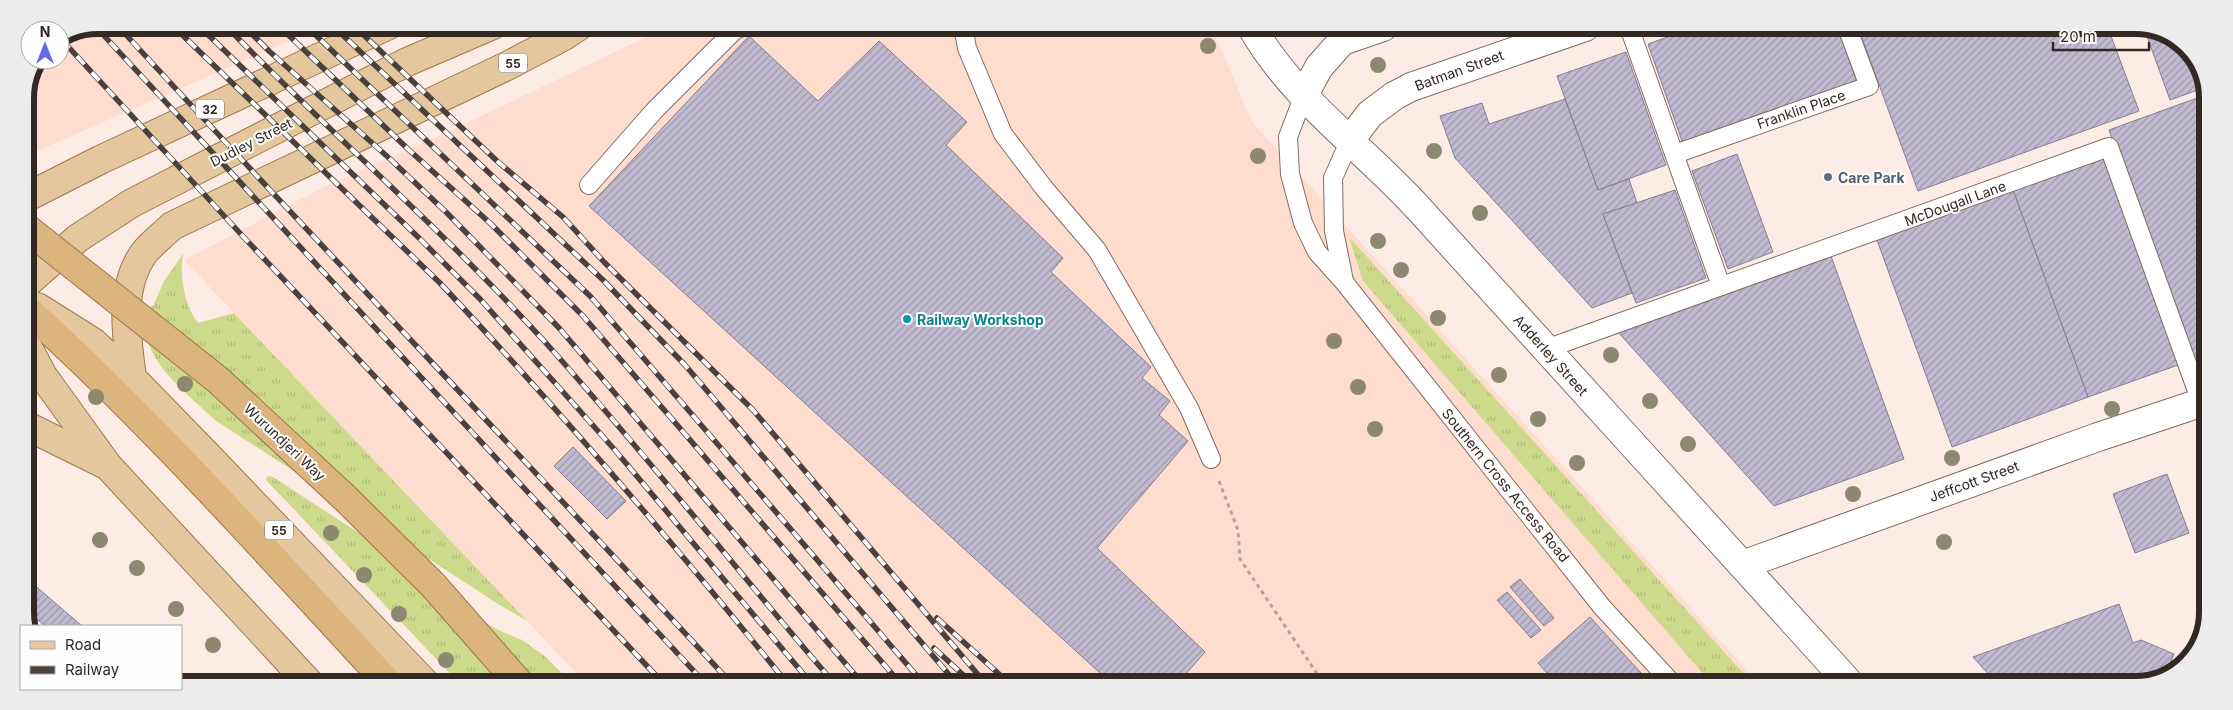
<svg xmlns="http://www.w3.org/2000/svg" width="2233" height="710" font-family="Inter,sans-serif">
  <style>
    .built { fill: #fedcce }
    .grass { fill: url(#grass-tufts) }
    .building { fill: url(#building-hatch); stroke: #837e93 }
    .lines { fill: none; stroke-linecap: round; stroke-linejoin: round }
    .service-casing { stroke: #836c63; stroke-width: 20 }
    .minor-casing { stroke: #836c63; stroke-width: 30 }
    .tertiary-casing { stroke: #836c63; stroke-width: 30 }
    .primary-casing { stroke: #9b774a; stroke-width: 30 }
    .trunk-casing { stroke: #9b774a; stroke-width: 30 }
    .path { stroke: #b0a29c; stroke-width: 3; stroke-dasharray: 4 4; stroke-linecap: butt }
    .service { stroke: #fff; stroke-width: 18 }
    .minor { stroke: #fff; stroke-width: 28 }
    .tertiary { stroke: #fff; stroke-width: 28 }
    .primary { stroke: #e5c79e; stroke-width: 28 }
    .trunk { stroke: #dcb47e; stroke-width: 28 }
    .rail-casing { stroke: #4b403c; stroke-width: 5.5 }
    .rail { stroke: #fdfdfd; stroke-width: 4; stroke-dasharray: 11; stroke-linecap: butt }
    .trunk-bridge-casing { stroke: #9b774a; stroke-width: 30; stroke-linecap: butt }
    .trunk-bridge { stroke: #dcb47e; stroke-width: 28 }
    .tree { fill: #8d8870 }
    .service-dot { fill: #5c6f8a; stroke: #fdfdfd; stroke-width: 2 }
    .culture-dot { fill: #0f9aa8; stroke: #fdfdfd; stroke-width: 2 }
    .labels { text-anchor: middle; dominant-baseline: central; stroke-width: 4; stroke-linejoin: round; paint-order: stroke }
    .shield { fill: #fdfdfd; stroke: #6f6865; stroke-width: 1 }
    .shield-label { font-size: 12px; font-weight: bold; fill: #322824 }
    .street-label { font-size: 14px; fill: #322824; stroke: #fdfdfd }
    .service-label { font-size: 14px; font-weight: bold; fill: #4e5e75; stroke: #fdfdfd; text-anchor: start }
    .culture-label { font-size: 14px; font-weight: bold; fill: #0d838f; stroke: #fdfdfd; text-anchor: start }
    .rim { fill: none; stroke: #322824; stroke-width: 6 }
  </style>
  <defs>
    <pattern id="grass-tufts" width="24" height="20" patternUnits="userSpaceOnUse" patternTransform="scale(1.25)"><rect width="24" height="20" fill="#cdda8c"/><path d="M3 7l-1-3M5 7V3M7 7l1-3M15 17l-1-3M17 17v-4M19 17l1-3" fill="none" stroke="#b0bb79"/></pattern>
    <pattern id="building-hatch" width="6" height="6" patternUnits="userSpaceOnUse" patternTransform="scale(1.25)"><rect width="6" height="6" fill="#c1bbd2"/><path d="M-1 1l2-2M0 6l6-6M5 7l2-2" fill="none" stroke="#9d98aa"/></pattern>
  </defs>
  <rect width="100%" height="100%" fill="#fcece5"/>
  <g class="built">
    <path d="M98,25H326L25,156V98L41,60H60V41Z"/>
    <path d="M669,26H1211L1252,122L1760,685L586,683L184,260L320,189L471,121Z"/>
  </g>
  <g class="grass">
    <path d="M1349,237L1754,685L1712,684L1363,281Z"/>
    <path d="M183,254C179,275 184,305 198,323L234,313L527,621L498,604L215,420C194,400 159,373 149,345C145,332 144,320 144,307L153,306L164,281Z"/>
    <path d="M268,476L273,477L428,578L470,613L498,630L522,640L546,657L571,683H459L266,480Z"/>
  </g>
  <g class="building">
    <path d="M1696,27H1837L1857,82L1683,144L1648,44Z"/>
    <path d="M1858,27L2108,28L2139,111L1918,191Z"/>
    <path d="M2144,28H2154L2190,50L2206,87L2170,100Z"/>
    <path d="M749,36L818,101L879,41L967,122L946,145L1063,258L1051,272L1151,367L1142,378L1170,401L1159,415L1188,441L1097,548L1205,652L1177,684H1112L589,206Z"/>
    <path d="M1626,52L1666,165L1598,190L1557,76Z"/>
    <path d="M2208,94L2207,201L2196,228L2199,236L2207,240V354L2193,359L2109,130Z"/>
    <path d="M1565,99L1598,190L1629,179L1637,203L1603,214L1632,293L1592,308L1455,158L1440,116L1482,103L1489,124Z"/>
    <path d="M1737,154L1773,252L1728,269L1692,171Z"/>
    <path d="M2105,157L2181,364L2088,397L2013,190Z"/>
    <path d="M1675,190L1706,278L1636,303L1603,214Z"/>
    <path d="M2013,190L2088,397L1952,447L1877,240Z"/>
    <path d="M1831,256L1904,459L1774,506L1618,332Z"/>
    <path d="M573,447L626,501L607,519L554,466Z"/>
    <path d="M2167,474L2189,533L2135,553L2113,494Z"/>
    <path d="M25,577L82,626H45L25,609Z"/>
    <path d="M1520,579L1554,618L1544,626L1510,587Z"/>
    <path d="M1507,592L1541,630L1531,638L1497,600Z"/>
    <path d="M2119,604L2133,643L2141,640L2174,654L2170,664L2180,670L2135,685H1998L1973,657Z"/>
    <path d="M1590,617L1651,684H1557L1538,663Z"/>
  </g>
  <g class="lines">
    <defs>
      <g id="service">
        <path d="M831,26H843"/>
        <path d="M963,26L967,48L1003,134L1044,188L1097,250L1189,408L1211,459"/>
        <path d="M1629,27L1721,286"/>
        <path d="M1304,95L1288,137L1290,174L1303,223L1317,252L1344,282L1602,607L1673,684"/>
        <path d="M1675,154L1869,86L1847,27"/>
        <path d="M589,185L654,111L735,30L744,26"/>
        <path d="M1344,281L1334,231L1333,178L1350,140"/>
        <path d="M1546,349L2109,147L2201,402"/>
      </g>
      <g id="minor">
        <path d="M1304,95L1319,67L1342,41L1383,27"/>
        <path d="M1350,140L1370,114L1394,96L1411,87L1585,27"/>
        <path d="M1742,565L2098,437L2206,401"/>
      </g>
      <path id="tertiary" d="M1251,26C1292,99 1365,149 1420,210C1564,368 1707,527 1851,685"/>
      <g id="primary">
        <path d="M25,198L100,160L389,25"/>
        <path d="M25,285L78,238L132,203L407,62L493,25"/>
        <path d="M25,303L39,308L93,342L132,378L207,455L425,683"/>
        <path d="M25,342L43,376L108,466L309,683"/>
        <path d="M132,378C127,338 118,289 144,253C152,243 163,235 172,226L507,66L564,36L579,26"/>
        <path d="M25,425L104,464"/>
      </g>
      <g id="trunk">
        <path d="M25,308C154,424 270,556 388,683"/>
        <path d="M344,497L433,585L519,683"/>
      </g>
    </defs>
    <use href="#service" class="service-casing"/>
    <use href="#minor" class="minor-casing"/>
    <use href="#tertiary" class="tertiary-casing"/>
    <use href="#primary" class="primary-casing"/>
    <use href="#trunk" class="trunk-casing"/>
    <path class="path" d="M1219,481L1238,530L1240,559L1324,684"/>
    <use href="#service" class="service"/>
    <use href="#minor" class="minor"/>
    <use href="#tertiary" class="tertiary"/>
    <use href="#primary" class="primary"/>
    <use href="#trunk" class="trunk"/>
    <defs>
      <g id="rail">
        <path d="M117,25C320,246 528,462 731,683"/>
        <path d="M172,25L440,283C561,412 676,546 787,683"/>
        <path d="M198,25L418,237L480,299L614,449L811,683"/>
        <path d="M225,25C330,133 444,231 545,342C645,453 737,571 834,683"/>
        <path d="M243,25L269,51L389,158L447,213L560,329L862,683"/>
        <path d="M278,25L409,150L490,223L583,316L900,683"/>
        <path d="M305,25L591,297L923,683"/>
        <path d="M332,25L603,280L685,365L957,684"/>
        <path d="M353,25L497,161L563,217L604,262L753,410L986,684"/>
        <path d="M95,26L705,683"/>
        <path d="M62,40L238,231L663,683"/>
        <path d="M937,618L1010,684"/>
        <path d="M934,648L973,684"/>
      </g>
    </defs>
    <use href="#rail" class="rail-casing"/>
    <use href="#rail" class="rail"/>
    <defs>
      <path id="trunk-bridge" d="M25,227L218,380L344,497"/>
    </defs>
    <use href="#trunk-bridge" class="trunk-bridge-casing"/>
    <use href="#trunk-bridge" class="trunk-bridge"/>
  </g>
  <g class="tree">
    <circle cx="1208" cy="46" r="8"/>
    <circle cx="1378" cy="65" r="8"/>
    <circle cx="1434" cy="151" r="8"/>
    <circle cx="1258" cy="156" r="8"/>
    <circle cx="1480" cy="213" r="8"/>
    <circle cx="1378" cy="241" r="8"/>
    <circle cx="1401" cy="270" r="8"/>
    <circle cx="1438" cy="318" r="8"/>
    <circle cx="1334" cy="341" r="8"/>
    <circle cx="1611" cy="355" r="8"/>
    <circle cx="1499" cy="375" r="8"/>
    <circle cx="185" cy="384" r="8"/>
    <circle cx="1358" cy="387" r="8"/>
    <circle cx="96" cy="397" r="8"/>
    <circle cx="1650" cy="401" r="8"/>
    <circle cx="2112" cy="409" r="8"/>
    <circle cx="1538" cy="419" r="8"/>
    <circle cx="1375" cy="429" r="8"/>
    <circle cx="1688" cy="444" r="8"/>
    <circle cx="1952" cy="458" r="8"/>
    <circle cx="1577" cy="463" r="8"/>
    <circle cx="1853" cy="494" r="8"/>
    <circle cx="331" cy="533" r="8"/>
    <circle cx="100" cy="540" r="8"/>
    <circle cx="1944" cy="542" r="8"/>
    <circle cx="137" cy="568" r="8"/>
    <circle cx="364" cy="575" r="8"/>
    <circle cx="176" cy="609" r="8"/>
    <circle cx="399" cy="614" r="8"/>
    <circle cx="213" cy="645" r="8"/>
    <circle cx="446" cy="660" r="8"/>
  </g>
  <circle class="service-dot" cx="1828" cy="177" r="5"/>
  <circle class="culture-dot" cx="907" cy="319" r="5"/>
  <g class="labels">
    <g class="shield">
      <rect x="499" y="53.5" width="28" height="19" rx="4"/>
      <rect x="196" y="99.5" width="28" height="19" rx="4"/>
      <rect x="265" y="520.5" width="28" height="19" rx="4"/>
    </g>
    <g class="shield-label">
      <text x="513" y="63">55</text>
      <text x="210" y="109">32</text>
      <text x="279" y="530">55</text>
    </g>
    <g class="street-label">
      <text transform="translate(1459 70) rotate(-20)">Batman Street</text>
      <text transform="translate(1801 109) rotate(-19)">Franklin Place</text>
      <text transform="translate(251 142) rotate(-27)">Dudley Street</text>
      <text transform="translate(1955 203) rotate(-20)">McDougall Lane</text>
      <text transform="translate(1551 355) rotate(48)">Adderley Street</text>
      <text transform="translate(285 442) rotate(43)">Wurundjeri Way</text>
      <text transform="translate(1974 481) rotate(-20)">Jeffcott Street</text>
      <text transform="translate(1506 485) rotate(51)">Southern Cross Access Road</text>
    </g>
    <g class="service-label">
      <text x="1838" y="177">Care Park</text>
    </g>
    <g class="culture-label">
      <text x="917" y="319">Railway Workshop</text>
    </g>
  </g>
  <path d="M0 0H2233V710H0ZM98 34H2135A64 64 0 0 1 2199 98V612A64 64 0 0 1 2135 676H98A64 64 0 0 1 34 612V98A64 64 0 0 1 98 34Z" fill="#edecec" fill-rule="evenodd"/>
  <path class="rim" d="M98 34H2135A64 64 0 0 1 2199 98V612A64 64 0 0 1 2135 676H98A64 64 0 0 1 34 612V98A64 64 0 0 1 98 34Z"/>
  <rect x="20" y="625" width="162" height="65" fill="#fdfdfd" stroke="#aca8a6"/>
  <rect x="30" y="641" width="25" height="8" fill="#e5c79e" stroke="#aca8a6"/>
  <text x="65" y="650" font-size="15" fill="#322824">Road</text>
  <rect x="30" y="666" width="25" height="8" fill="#4b403c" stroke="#aca8a6"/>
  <text x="65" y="675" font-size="15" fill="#322824">Railway</text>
  <g transform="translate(45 45)"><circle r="24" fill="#fdfdfd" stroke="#aca8a6"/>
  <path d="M0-4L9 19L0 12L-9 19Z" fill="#636be3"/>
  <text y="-8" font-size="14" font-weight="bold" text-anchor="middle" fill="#322824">N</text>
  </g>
  <path d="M2053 42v8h96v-8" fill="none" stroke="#322824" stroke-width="2.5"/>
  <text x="2060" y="42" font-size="15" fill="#322824" stroke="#fdfdfd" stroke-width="4" paint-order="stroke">20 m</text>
</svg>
